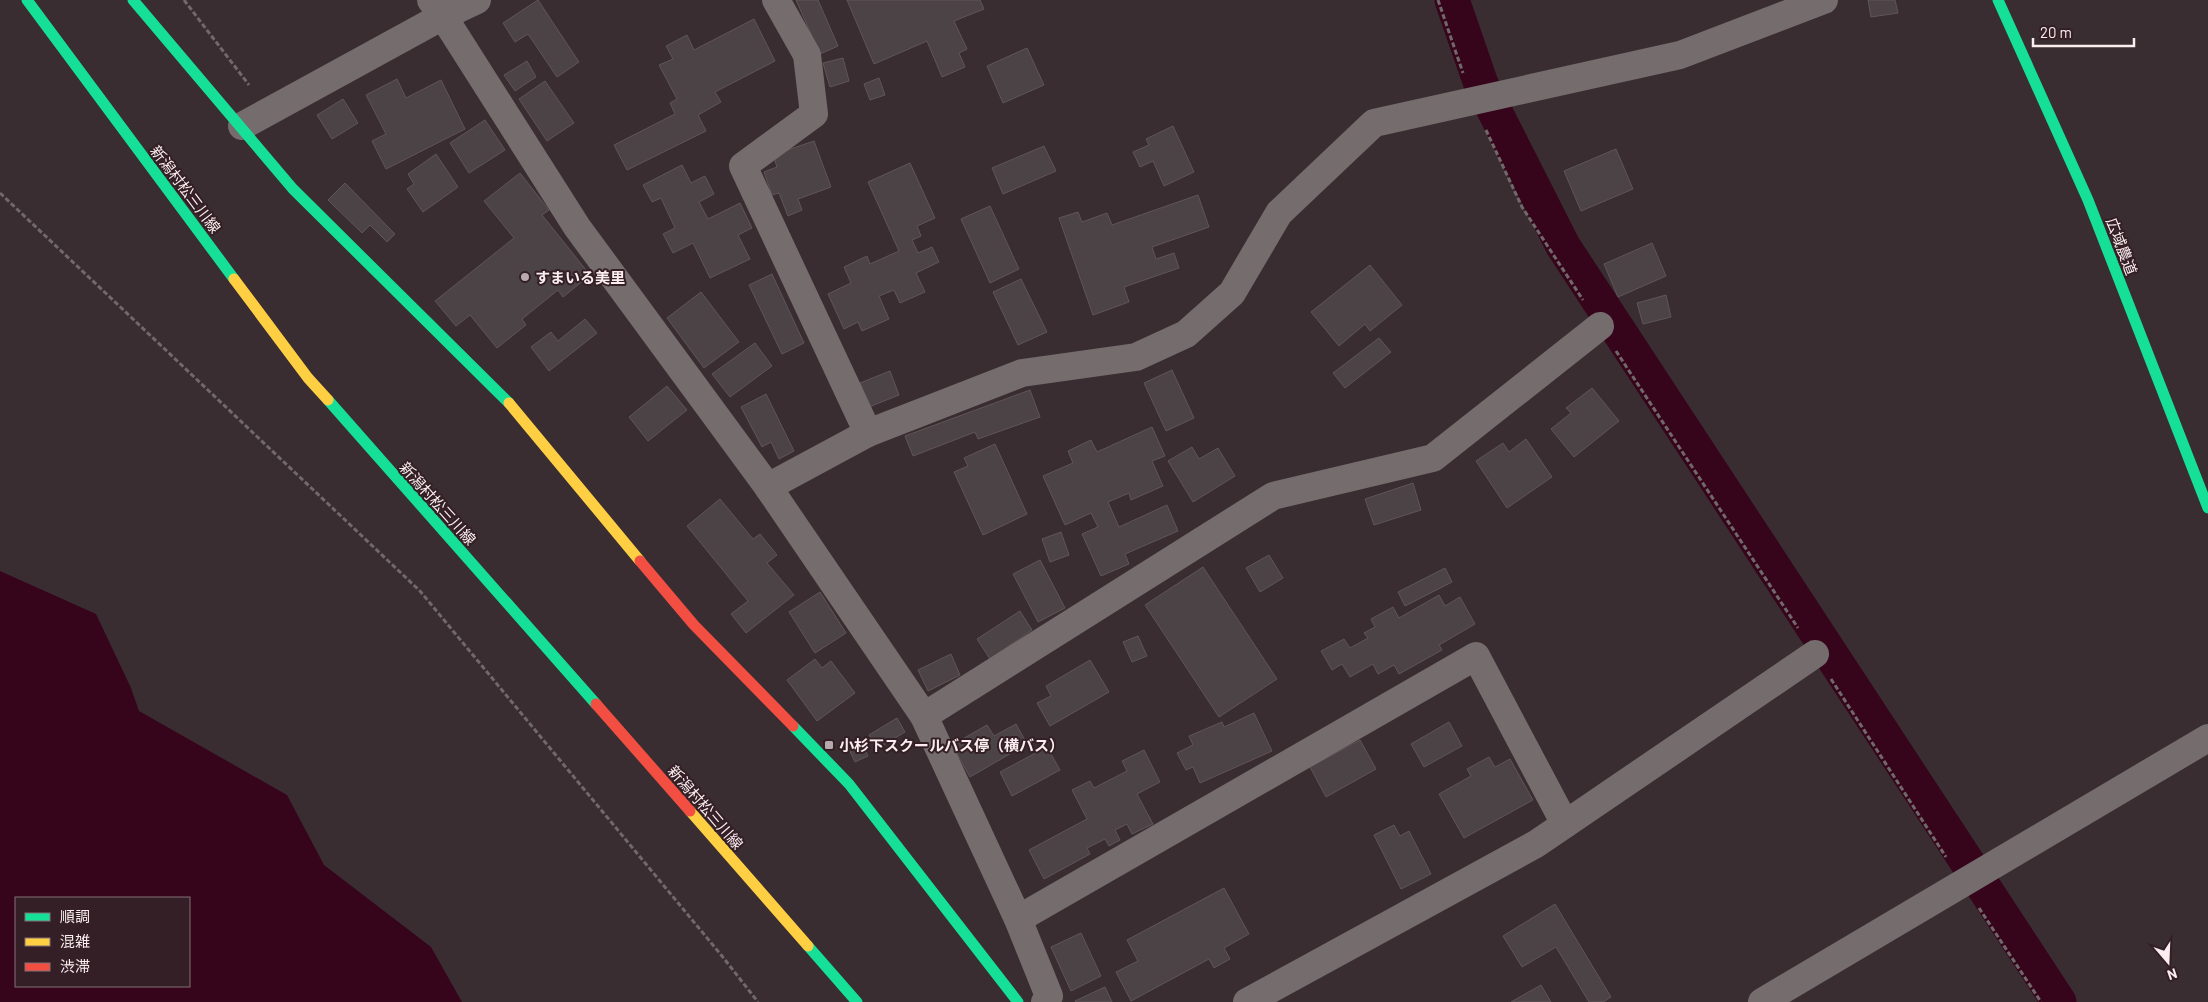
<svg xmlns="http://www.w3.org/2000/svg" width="2208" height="1002" font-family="Barlow,'Noto Sans JP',sans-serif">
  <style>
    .water { fill: #37051b; fill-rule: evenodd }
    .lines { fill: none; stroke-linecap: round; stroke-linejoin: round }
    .canal { stroke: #37051b; stroke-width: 35 }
    .building { fill: #4c4346; stroke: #605559 }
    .path { stroke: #71686b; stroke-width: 3; stroke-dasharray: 5 2.5; stroke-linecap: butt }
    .street { stroke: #756c6e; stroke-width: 28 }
    .fast { stroke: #16e098; stroke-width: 11 }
    .slow { stroke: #ffcf43; stroke-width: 11 }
    .jam { stroke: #f24e42; stroke-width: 11 }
    .poi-dot { fill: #b7aaad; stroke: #331f25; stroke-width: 2 }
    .labels { text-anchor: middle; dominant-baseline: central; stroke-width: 4; stroke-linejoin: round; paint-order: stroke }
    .street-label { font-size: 15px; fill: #fbedf0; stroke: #331f25 }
    .poi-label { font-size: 15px; font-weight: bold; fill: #fbedf0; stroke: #331f25; text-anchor: start }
  </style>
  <rect width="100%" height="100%" fill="#392d31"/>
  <path class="water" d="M0,571L96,614L131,688L139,711L287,795L324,865L431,947L462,1002H0ZM16,898H189V986H16Z"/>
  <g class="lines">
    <path class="canal" d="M1452,0L1481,84L1563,246L2059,1002"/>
  </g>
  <g class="building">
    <path d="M538,0L579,62L557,77L528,34L515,42L503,23Z"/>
    <path d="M796,0H818L838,46L820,54Z"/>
    <path d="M847,0H980L984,9L954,21L967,49L959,53L965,67L942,77L927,41L874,64Z"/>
    <path d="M1868,0H1895L1898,13L1871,17Z"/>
    <path d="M754,19L775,61L715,92L721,102L698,115L706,131L627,170L614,145L675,114L670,103L677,99L659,65L673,59L666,46L687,35L694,50Z"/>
    <path d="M1027,48L1044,85L1003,103L987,66Z"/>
    <path d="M843,58L849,81L830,87L823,63Z"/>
    <path d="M527,61L536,77L515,91L504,75Z"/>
    <path d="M879,78L885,95L870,100L864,84Z"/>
    <path d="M397,79L406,98L441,80L465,129L386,169L372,141L386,134L366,95Z"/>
    <path d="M545,81L574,123L547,141L519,99Z"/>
    <path d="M343,99L358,123L332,139L317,115Z"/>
    <path d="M485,120L505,150L469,173L450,143Z"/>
    <path d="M1173,126L1194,172L1164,186L1153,161L1140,167L1133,152L1149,145L1146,139Z"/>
    <path d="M814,141L831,187L798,199L802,210L788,216L779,193L772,195L764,172L777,167L773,155Z"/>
    <path d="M1044,146L1056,171L1003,194L992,168Z"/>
    <path d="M1616,149L1633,189L1581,211L1564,171Z"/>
    <path d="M436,154L458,187L423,212L407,189L414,184L408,174Z"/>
    <path d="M910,163L935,218L917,226L921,236L912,240L918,253L932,247L939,262L916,273L925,292L900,303L894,290L879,296L889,319L862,331L858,322L844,329L828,294L851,283L844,267L867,256L870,264L899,251L868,182Z"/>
    <path d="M682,165L691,183L705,176L714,194L699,202L708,219L740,203L752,228L738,235L750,259L710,278L693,243L673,253L663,234L675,228L661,198L652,202L643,185Z"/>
    <path d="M520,173L549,210L542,215L590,275L563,297L558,290L522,319L526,325L497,348L470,315L456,326L435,301L514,238L484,201Z"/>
    <path d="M345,183L395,234L387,242L370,225L362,233L328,200Z"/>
    <path d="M1198,195L1209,227L1152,247L1156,259L1174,253L1179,268L1124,287L1129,302L1093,315L1059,218L1078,212L1082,222L1107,213L1112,225Z"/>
    <path d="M990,206L1019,269L990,283L961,219Z"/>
    <path d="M1652,243L1666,276L1618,297L1604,264Z"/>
    <path d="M1370,265L1402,305L1370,331L1365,324L1339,346L1311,312Z"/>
    <path d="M772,274L804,343L782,354L749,285Z"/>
    <path d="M1021,279L1047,332L1018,345L993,292Z"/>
    <path d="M701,292L739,342L704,368L667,318Z"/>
    <path d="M1666,295L1671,317L1643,324L1637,303Z"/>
    <path d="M585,319L597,333L549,371L531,347L551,332L558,341Z"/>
    <path d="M1379,338L1391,352L1345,388L1333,373Z"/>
    <path d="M755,343L772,366L730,397L712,374Z"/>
    <path d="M1172,370L1194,418L1166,431L1144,383Z"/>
    <path d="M890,371L899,395L869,407L860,383Z"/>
    <path d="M667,386L687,410L648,441L629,417Z"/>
    <path d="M1592,388L1619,421L1574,457L1551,429L1571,413L1566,408Z"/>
    <path d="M1030,390L1040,417L978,439L975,432L913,456L905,436Z"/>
    <path d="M766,394L794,451L779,459L771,442L762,447L741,407Z"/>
    <path d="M1152,427L1165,456L1152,461L1163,486L1131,500L1129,493L1108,502L1119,527L1167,505L1178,531L1125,554L1129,564L1101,576L1082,534L1098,527L1091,513L1065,525L1043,476L1073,463L1068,451L1091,440L1097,452Z"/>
    <path d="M1526,439L1552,477L1507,508L1476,461L1503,443L1509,452Z"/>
    <path d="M995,444L1027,514L983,535L954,472L968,466L964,458Z"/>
    <path d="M1192,447L1199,459L1218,448L1235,476L1193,502L1168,461Z"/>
    <path d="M1413,483L1421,510L1374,525L1365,499Z"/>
    <path d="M720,499L753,539L760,534L777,555L767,563L794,595L746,633L731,614L748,601L687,526Z"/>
    <path d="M1061,532L1069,555L1050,562L1042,539Z"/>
    <path d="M1269,555L1283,578L1260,592L1246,568Z"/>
    <path d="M1040,560L1065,608L1038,622L1013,574Z"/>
    <path d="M1203,567L1277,679L1219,717L1145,605Z"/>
    <path d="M1445,568L1452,582L1405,606L1398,592Z"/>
    <path d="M820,592L846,633L815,653L789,612Z"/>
    <path d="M1439,595L1445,606L1460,597L1475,624L1439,645L1442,650L1399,674L1394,665L1378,674L1373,664L1350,677L1342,664L1332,670L1321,651L1344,639L1350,648L1368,638L1364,633L1375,627L1371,619L1393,607L1399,618Z"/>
    <path d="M1020,611L1032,630L990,659L977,639Z"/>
    <path d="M1138,636L1147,656L1132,662L1123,642Z"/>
    <path d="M951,654L960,675L928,691L918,670Z"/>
    <path d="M815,659L822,668L831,661L855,693L817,721L787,680Z"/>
    <path d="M1090,660L1109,692L1050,726L1037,703L1051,696L1046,686Z"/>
    <path d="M1254,713L1272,751L1200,783L1193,767L1186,770L1177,753L1193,745L1189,736L1222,722L1224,727Z"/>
    <path d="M897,718L905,732L877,749L869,735Z"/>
    <path d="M1449,722L1462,746L1424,767L1411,744Z"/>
    <path d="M1016,724L1027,744L970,777L952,745L987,725L994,736Z"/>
    <path d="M860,739L868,756L855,762L847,745Z"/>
    <path d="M1360,740L1376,769L1326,797L1310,767Z"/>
    <path d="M1047,747L1060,770L1012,796L1000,772Z"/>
    <path d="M1144,750L1160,782L1137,794L1153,824L1132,834L1127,824L1115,830L1120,840L1109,846L1105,839L1087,848L1090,854L1044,879L1029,850L1087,819L1072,790L1090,781L1094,788L1127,771L1122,761Z"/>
    <path d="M1489,757L1495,767L1510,759L1533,800L1464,838L1439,794L1471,776L1467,769Z"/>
    <path d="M1394,825L1400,836L1409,831L1431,874L1401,889L1374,835Z"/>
    <path d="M1224,888L1249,934L1224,948L1230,959L1214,968L1209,959L1131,1001L1116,972L1138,961L1127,940Z"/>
    <path d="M1555,904L1611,997L1603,1002H1589L1556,947L1522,967L1503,936Z"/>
    <path d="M1081,933L1101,976L1071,991L1051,947Z"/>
    <path d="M1541,985L1551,1002H1511Z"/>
    <path d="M1105,987L1112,1002H1076L1075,1001Z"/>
  </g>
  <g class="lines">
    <g class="path">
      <path d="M184,0L249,85"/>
      <path d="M1438,0L1463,73"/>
      <path d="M1486,130L1522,207L1583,300"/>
      <path d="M0,193L420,591L722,956L758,1002"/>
      <path d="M1616,351L1798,628"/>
      <path d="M1831,679L1946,857"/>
      <path d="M1979,908L2041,1002"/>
    </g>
    <g class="street">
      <path d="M431,0L443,16L577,227L768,487L924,716L1018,919L1049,996L1045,1002"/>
      <path d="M776,0L807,55L814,114L743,166L868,433"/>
      <path d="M242,126L443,16L477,0"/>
      <path d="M768,487L868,433L1022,373L1136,357L1186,334L1232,293L1279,213L1374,123L1680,55L1824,0"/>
      <path d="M924,716L1273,496L1433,458L1600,326"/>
      <path d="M1018,919L1476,656L1565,824"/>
      <path d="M1247,1002L1536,844L1815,654"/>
      <path d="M1762,1002L2208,738"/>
    </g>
    <g class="fast">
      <path d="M27,0L234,279"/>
      <path d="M133,0L293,189L509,403"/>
      <path d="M1998,0L2088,200L2208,508"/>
      <path d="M328,400L596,704"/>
      <path d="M793,726L849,784L1018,1002"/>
      <path d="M808,946L857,1002"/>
    </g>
    <g class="slow">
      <path d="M234,279L308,378L328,400"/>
      <path d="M509,403L640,561"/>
      <path d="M690,811L808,946"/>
    </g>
    <g class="jam">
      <path d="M640,561L694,625L793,726"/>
      <path d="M596,704L690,811"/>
    </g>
  </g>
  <g class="poi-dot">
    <circle cx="525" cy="277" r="5"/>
    <rect x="824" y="740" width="10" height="10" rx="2.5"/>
  </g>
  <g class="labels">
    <g class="street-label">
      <text transform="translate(186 189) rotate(53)">新潟村松三川線</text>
      <text transform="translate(2122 246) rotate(69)">広域農道</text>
      <text transform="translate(438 503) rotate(48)">新潟村松三川線</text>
      <text transform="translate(706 807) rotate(49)">新潟村松三川線</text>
    </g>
    <g class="poi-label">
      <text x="535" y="277">すまいる美里</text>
      <text x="839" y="745">小杉下スクールバス停（横バス）</text>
    </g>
  </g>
  <rect x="15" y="897" width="175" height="90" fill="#331f25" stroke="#837176"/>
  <rect x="25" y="913" width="25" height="8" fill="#16e098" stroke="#837176"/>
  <text x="60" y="922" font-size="15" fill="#fbedf0">順調</text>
  <rect x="25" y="938" width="25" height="8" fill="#ffcf43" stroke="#837176"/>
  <text x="60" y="947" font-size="15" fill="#fbedf0">混雑</text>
  <rect x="25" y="963" width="25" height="8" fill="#f24e42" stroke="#837176"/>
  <text x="60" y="972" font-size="15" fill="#fbedf0">渋滞</text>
  <g transform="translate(2168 962) rotate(161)" stroke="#331f25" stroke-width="4" paint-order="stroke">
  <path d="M0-4L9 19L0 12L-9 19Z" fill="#fbedf0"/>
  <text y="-8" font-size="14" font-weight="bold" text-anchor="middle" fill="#fbedf0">N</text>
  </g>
  <path d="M2033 38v8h101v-8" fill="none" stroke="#fbedf0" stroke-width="2.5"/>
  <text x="2040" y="38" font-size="15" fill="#fbedf0" stroke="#331f25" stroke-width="4" paint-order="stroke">20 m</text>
</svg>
